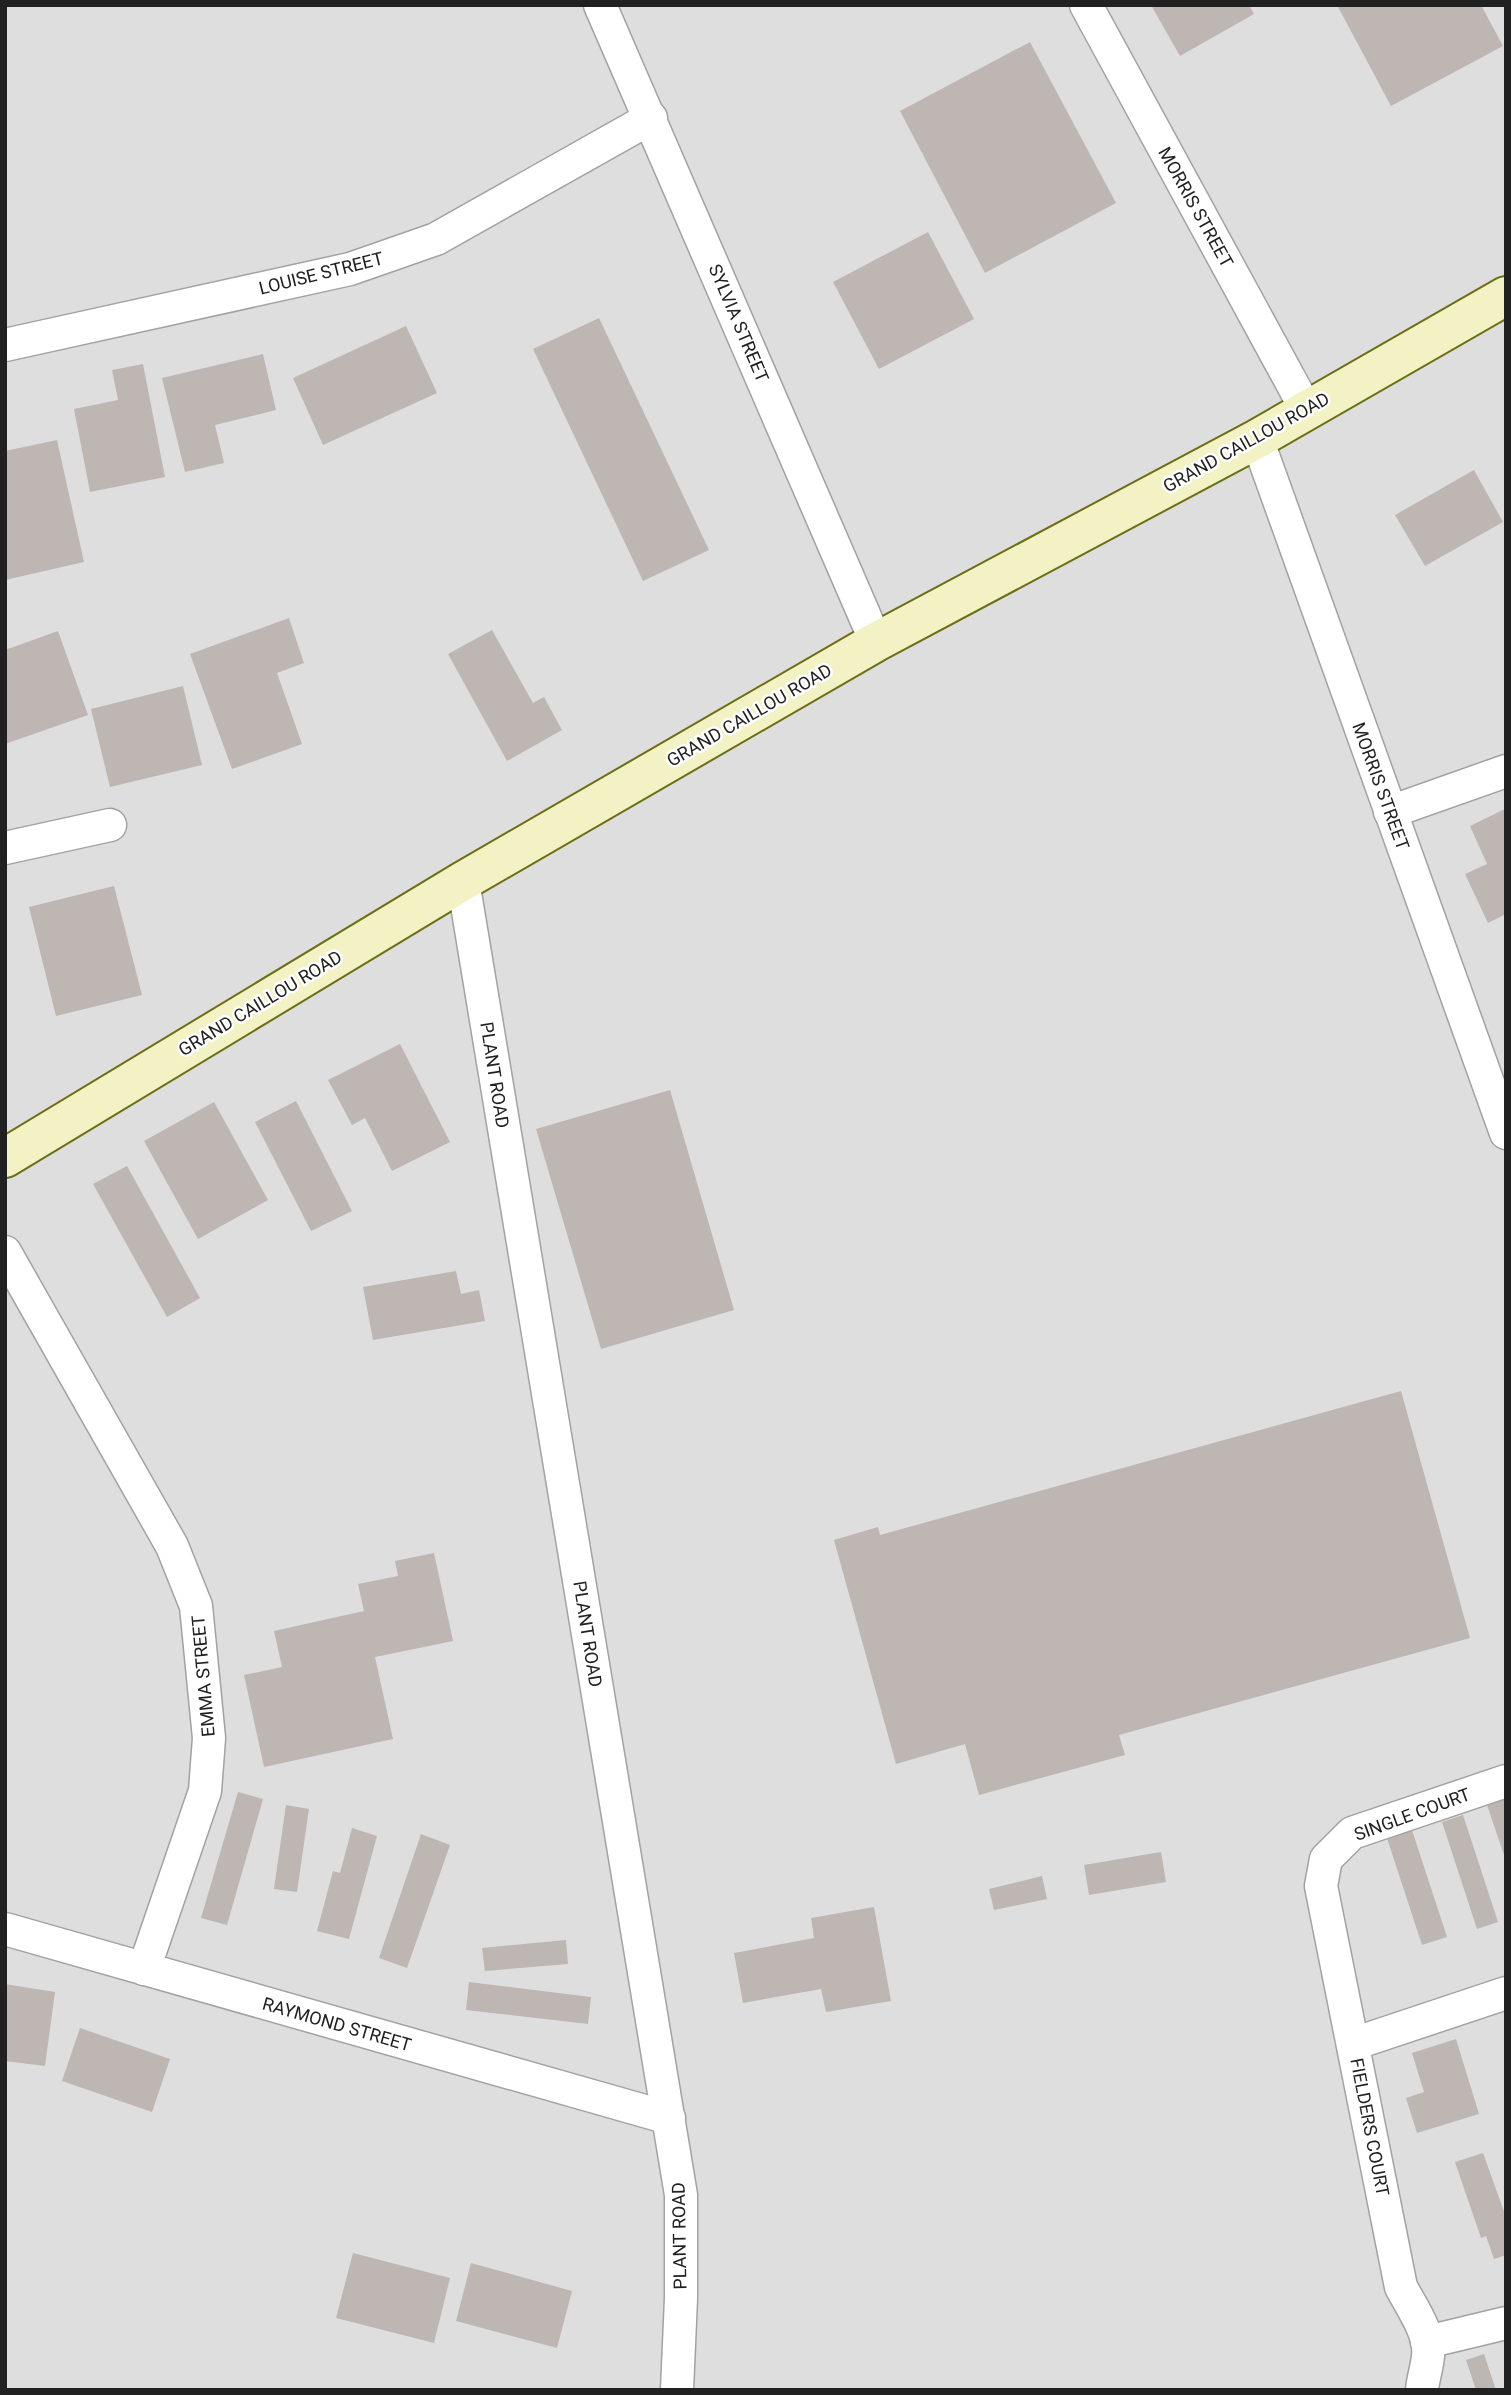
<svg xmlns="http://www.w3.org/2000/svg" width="1511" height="2395" font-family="Roboto,sans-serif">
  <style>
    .residential { fill: #dfdede }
    .building { fill: #bdb6b2 }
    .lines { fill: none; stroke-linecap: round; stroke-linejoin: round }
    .street-casing { stroke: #a2a2a2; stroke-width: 35 }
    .secondary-casing { stroke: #6b6e12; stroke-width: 42 }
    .street { stroke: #fff; stroke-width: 32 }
    .secondary { stroke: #f3f2c4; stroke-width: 38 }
    .labels { text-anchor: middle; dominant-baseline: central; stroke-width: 5; stroke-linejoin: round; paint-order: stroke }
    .street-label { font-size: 18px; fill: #212121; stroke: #fff }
  </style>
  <rect width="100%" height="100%" fill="#f0ede9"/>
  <rect class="residential" x="5" y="5" width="1501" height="2385"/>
  <g class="building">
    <path d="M1151,5H1249L1254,14L1180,56Z"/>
    <path d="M1337,5H1481L1503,46L1391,106Z"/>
    <path d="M1030,42L1116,203L985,273L900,111Z"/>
    <path d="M928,232L974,319L879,369L833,282Z"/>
    <path d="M599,318L709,550L643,581L533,349Z"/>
    <path d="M406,326L437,393L323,445L293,378Z"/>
    <path d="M263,354L276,410L215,425L224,463L185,472L162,378Z"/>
    <path d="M143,364L165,477L90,492L74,409L118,400L112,370Z"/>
    <path d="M57,440L84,562L5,580V451Z"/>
    <path d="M1474,470L1503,522L1425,566L1395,515Z"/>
    <path d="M289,618L304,663L277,673L302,744L232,769L190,654Z"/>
    <path d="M492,630L533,703L544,697L562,730L507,761L448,654Z"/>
    <path d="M58,631L88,715L5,744V650Z"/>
    <path d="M183,686L202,765L110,787L91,709Z"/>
    <path d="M1505,809L1506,914L1488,923L1465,874L1487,864L1470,826Z"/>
    <path d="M114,886L142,995L56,1016L29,907Z"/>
    <path d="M400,1044L450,1142L392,1171L365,1118L352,1125L328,1080Z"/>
    <path d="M670,1090L734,1310L601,1349L536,1129Z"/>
    <path d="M296,1101L352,1211L311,1231L255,1122Z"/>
    <path d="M214,1102L268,1200L198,1239L144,1141Z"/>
    <path d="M127,1166L200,1298L167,1317L93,1184Z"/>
    <path d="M456,1271L461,1294L479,1290L485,1321L373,1340L363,1287Z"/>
    <path d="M1401,1391L1470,1638L1119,1735L1125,1755L979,1795L965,1744L896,1764L834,1540L878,1527L880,1535Z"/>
    <path d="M434,1553L453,1641L375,1657L393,1739L264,1767L244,1675L282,1667L274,1631L364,1611L358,1584L398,1576L395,1561Z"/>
    <path d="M238,1792L263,1799L227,1925L201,1918Z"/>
    <path d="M1506,1792V1858H1505L1485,1799Z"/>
    <path d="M286,1805L309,1809L297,1892L274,1889Z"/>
    <path d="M1463,1815L1498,1922L1477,1929L1442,1822Z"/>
    <path d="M1409,1821L1447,1937L1422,1945L1384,1829Z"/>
    <path d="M352,1828L377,1836L349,1939L317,1931L333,1871L340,1873Z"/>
    <path d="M421,1834L450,1845L407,1968L379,1958Z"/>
    <path d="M1161,1852L1166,1882L1089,1895L1084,1865Z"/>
    <path d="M1042,1876L1047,1899L994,1910L989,1889Z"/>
    <path d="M874,1907L891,2001L826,2012L821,1989L743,2003L734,1953L814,1938L811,1918Z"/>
    <path d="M566,1940L568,1964L485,1971L482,1948Z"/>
    <path d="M469,1982L591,1997L588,2024L466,2010Z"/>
    <path d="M5,1984L55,1992L45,2066L5,2061Z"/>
    <path d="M80,2028L170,2059L152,2112L62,2081Z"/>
    <path d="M1456,2039L1479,2114L1417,2133L1406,2098L1424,2092L1412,2053Z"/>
    <path d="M1483,2153L1506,2217V2255L1494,2259L1486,2236L1481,2238L1455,2162Z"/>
    <path d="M353,2253L450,2278L434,2343L336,2318Z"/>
    <path d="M471,2263L572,2291L557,2348L456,2321Z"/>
    <path d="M1484,2354L1496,2390H1476L1466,2360Z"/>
  </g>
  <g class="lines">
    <defs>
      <g id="street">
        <path d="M600,5L876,642"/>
        <path d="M1086,5L1306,409"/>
        <path d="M5,345L350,269L436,239L651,118"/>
        <path d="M1257,439L1506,1133"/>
        <path d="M1390,812L1506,771"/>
        <path d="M5,848L110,825"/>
        <path d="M463,881L681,2195V2298L677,2390"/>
        <path d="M5,1252L172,1546L196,1606L209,1738L205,1791L144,1969"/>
        <path d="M5,1929L669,2118"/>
        <path d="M1353,2044L1506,1993"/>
        <path d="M1427,2342L1506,2323"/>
        <path d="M1422,2390C1423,2378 1427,2368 1428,2356C1431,2334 1411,2306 1401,2287L1321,1886L1326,1859L1352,1833L1506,1781"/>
      </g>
      <path id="secondary" d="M5,1158L463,881L876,642L1257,439L1506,296"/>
    </defs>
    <use href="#street" class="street-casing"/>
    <use href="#secondary" class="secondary-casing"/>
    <use href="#street" class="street"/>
    <use href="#secondary" class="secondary"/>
  </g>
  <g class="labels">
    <g class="street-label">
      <text transform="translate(1196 207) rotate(61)">MORRIS STREET</text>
      <text transform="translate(321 273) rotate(-14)">LOUISE STREET</text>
      <text transform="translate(739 323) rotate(67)">SYLVIA STREET</text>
      <text transform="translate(1246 442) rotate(-29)">GRAND CAILLOU ROAD</text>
      <text transform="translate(749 715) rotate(-30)">GRAND CAILLOU ROAD</text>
      <text transform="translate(1381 786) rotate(70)">MORRIS STREET</text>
      <text transform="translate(260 1003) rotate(-31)">GRAND CAILLOU ROAD</text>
      <text transform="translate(495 1075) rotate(81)">PLANT ROAD</text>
      <text transform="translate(588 1634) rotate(81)">PLANT ROAD</text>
      <text transform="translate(203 1676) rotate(-95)">EMMA STREET</text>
      <text transform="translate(1412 1814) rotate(-20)">SINGLE COURT</text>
      <text transform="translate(337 2024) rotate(16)">RAYMOND STREET</text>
      <text transform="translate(1370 2127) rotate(79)">FIELDERS COURT</text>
      <text transform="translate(679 2236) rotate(-91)">PLANT ROAD</text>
    </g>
  </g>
  <rect width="1511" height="2395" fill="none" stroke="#212121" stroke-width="14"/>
</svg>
